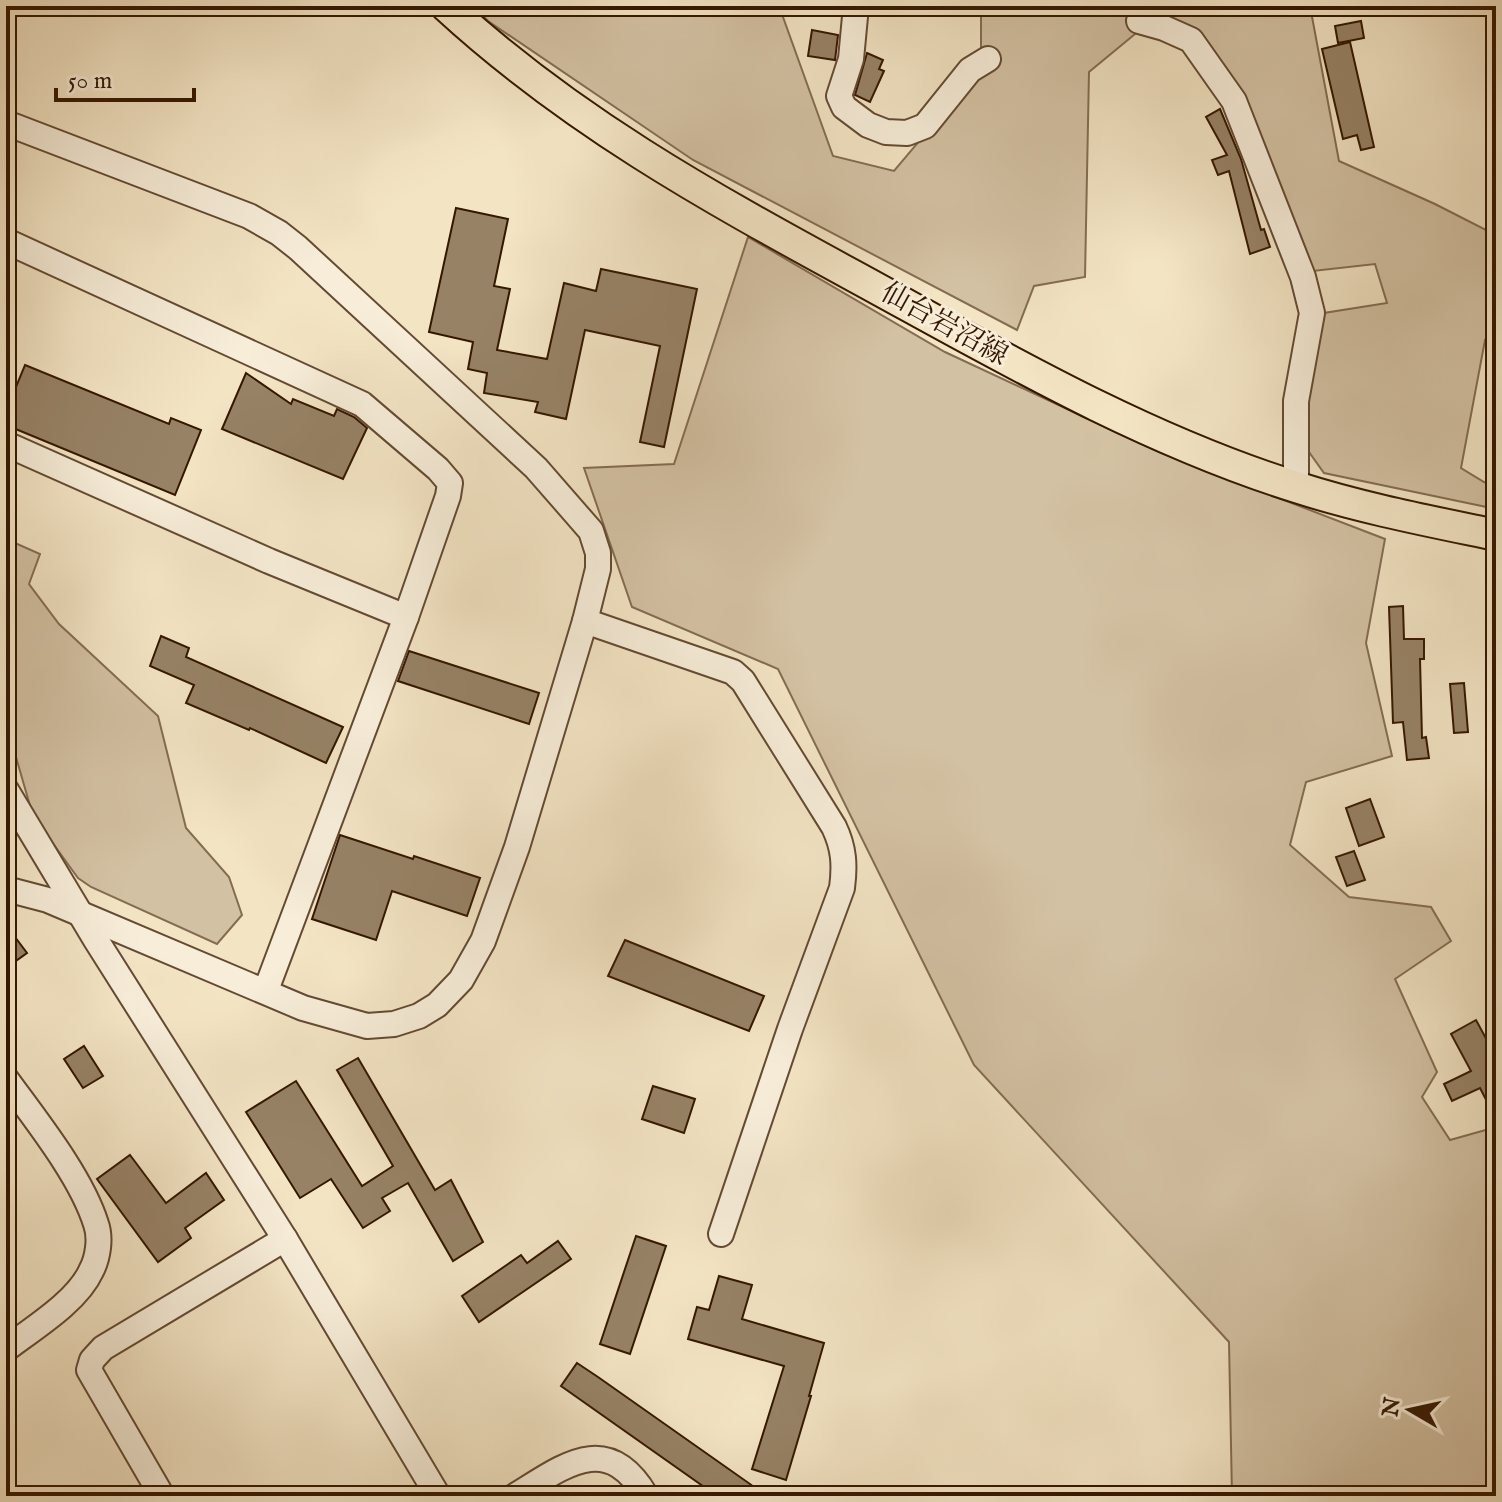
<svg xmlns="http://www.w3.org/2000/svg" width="1502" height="1502" font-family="'IM FELL English','Noto Serif JP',serif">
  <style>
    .green { fill: #d3c1a3; stroke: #846c52; stroke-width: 2 }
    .building { fill: #978266; stroke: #341701; stroke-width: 2 }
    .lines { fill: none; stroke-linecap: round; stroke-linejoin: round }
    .minor-casing { stroke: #644a32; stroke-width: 28 }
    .major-casing { stroke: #341701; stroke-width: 34 }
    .minor { stroke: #f7edd9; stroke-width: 24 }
    .major { stroke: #f3e4c4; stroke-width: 30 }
    .labels { text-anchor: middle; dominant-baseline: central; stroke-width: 6; stroke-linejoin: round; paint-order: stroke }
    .street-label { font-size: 28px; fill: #341701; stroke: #f7edd9 }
  </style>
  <rect width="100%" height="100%" fill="#f3e4c4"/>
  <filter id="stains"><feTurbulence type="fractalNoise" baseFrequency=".0025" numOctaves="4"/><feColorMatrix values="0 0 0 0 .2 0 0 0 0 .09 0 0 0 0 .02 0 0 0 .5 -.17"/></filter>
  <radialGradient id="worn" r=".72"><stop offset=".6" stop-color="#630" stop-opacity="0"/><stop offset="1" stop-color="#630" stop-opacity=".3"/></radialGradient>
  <g class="green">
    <path d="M473,6H779L833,156L894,171L981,68V6H1310L1339,161L1435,204L1496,235V344L1485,340L1461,468L1484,482L1496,485V509L1324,473L1299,438L1303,369L1324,313L1387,303L1375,264L1313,271L1236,98L1158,15L1089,72L1085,277L1034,286L1017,330L693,160L488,21Z"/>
    <path d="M748,237L945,352L1159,452L1385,539L1366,643L1392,756L1306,782L1290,845L1349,897L1431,907L1451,941L1395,979L1437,1072L1422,1097L1450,1140L1496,1127V1496H1232L1229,1342L974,1065L778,669L632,607L584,468L674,464Z"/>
    <path d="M6,539L40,554L29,584L59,624L158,716L186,828L229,877L242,915L217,944L91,887L78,878L33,816L7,726Z"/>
  </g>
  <g class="building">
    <path d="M1361,21L1364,38L1338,43L1335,26Z"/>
    <path d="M812,30L838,35L835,60L808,56Z"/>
    <path d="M1350,42L1374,147L1361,150L1357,135L1343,139L1322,49Z"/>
    <path d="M867,53L883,60L879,69L884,71L870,102L855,95Z"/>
    <path d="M1220,109L1241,159L1261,230L1264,229L1270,247L1250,254L1229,171L1218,175L1212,160L1227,155L1206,117Z"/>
    <path d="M456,208L508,219L494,286L510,289L497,350L547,359L564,283L596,291L601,269L697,289L664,447L640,442L660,346L585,330L566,419L535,412L538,402L484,393L487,373L468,369L473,342L429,332Z"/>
    <path d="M25,365L169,424L171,418L201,430L175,495L6,425V411Z"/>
    <path d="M246,373L291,404L293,399L334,416L337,409L354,417L367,428L343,479L222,429Z"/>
    <path d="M1403,606L1404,639H1424V659H1420L1422,738L1426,737L1429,758L1407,760L1403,722L1393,723L1389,607Z"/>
    <path d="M161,636L189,648L186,657L343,727L326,763L250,728L249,730L186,703L194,685L150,666Z"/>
    <path d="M409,651L539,693L529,724L398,681Z"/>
    <path d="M1464,683L1468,732L1454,733L1450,684Z"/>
    <path d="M1370,799L1384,837L1359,846L1346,808Z"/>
    <path d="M340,835L413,859L414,856L480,878L467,916L392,891L376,940L312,919Z"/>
    <path d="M1354,851L1365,880L1347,886L1336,857Z"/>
    <path d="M6,925L27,953L6,968Z"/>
    <path d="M625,940L764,996L749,1031L608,976Z"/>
    <path d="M1476,1020L1496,1057V1119L1480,1088L1452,1101L1444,1084L1471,1071L1451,1034Z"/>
    <path d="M84,1046L103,1076L83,1088L64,1059Z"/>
    <path d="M358,1058L435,1190L451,1180L483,1242L453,1261L408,1183L382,1198L390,1211L363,1228L331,1179L300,1198L246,1112L296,1081L362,1186L393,1166L337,1070Z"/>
    <path d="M653,1086L695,1099L684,1133L642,1119Z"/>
    <path d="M130,1155L166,1203L206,1173L224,1200L185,1228L191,1238L158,1262L97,1179Z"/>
    <path d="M636,1236L666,1246L630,1354L600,1344Z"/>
    <path d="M558,1241L571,1259L479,1322L462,1296L521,1255L527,1263Z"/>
    <path d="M719,1276L752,1285L742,1319L824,1343L809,1396H811L786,1480L752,1469L784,1366L688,1339L697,1307L709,1310Z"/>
    <path d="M577,1363L598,1377L767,1496H717L561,1386Z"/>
  </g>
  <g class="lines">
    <defs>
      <g id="minor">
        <path d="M856,6L851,59L839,96L844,107L868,125L886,132L907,133L925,126L970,70L988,59"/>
        <path d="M1139,21L1164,28L1191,40L1234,101L1303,277L1312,313L1296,401V488"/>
        <path d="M6,123L249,216L279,233L298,248L536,468L591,531L598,553V569L585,621L517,847L483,941L461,980L437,1005L419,1016L394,1024L367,1026L303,1008L48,900L6,889"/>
        <path d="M6,241L362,404L438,469L450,483L448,496L406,617L269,561L6,444"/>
        <path d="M585,621L733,672L743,681L834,827C844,848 845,865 842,888L790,1029L721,1234"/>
        <path d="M6,790L96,940L285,1239L438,1496"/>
        <path d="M266,990L406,617"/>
        <path d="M6,1079C35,1119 81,1176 96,1224C101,1238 98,1258 91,1271C77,1302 32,1329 6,1349"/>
        <path d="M162,1496L89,1370L92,1360L103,1348L285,1239"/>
        <path d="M515,1496C564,1466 607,1430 646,1496"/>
      </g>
      <path id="major" d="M446,6C570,120 707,196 854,276C997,354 1140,438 1296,487C1361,508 1429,521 1496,535"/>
    </defs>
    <use href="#minor" class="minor-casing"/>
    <use href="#major" class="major-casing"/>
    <use href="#minor" class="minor"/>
    <use href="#major" class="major"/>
  </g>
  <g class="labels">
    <g class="street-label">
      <text transform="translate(944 325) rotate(29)">仙台岩沼線</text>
    </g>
  </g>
  <rect width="1502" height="1502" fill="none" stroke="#f3e4c4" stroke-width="32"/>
  <rect x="8" y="8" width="1486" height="1486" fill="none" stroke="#341701" stroke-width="4"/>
  <rect x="16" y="16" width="1470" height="1470" fill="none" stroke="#341701" stroke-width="2"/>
  <g transform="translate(1410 1410) rotate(279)" stroke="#f7edd9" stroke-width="6" paint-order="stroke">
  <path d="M0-6L14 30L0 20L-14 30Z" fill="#341701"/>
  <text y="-12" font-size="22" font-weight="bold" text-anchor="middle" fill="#341701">N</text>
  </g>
  <path d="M56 88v12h138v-12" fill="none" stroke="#341701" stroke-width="4"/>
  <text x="68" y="88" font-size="24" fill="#341701" stroke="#f7edd9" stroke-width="6" paint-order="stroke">50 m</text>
  <rect width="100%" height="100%" filter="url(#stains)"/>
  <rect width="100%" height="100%" fill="url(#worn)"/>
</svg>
